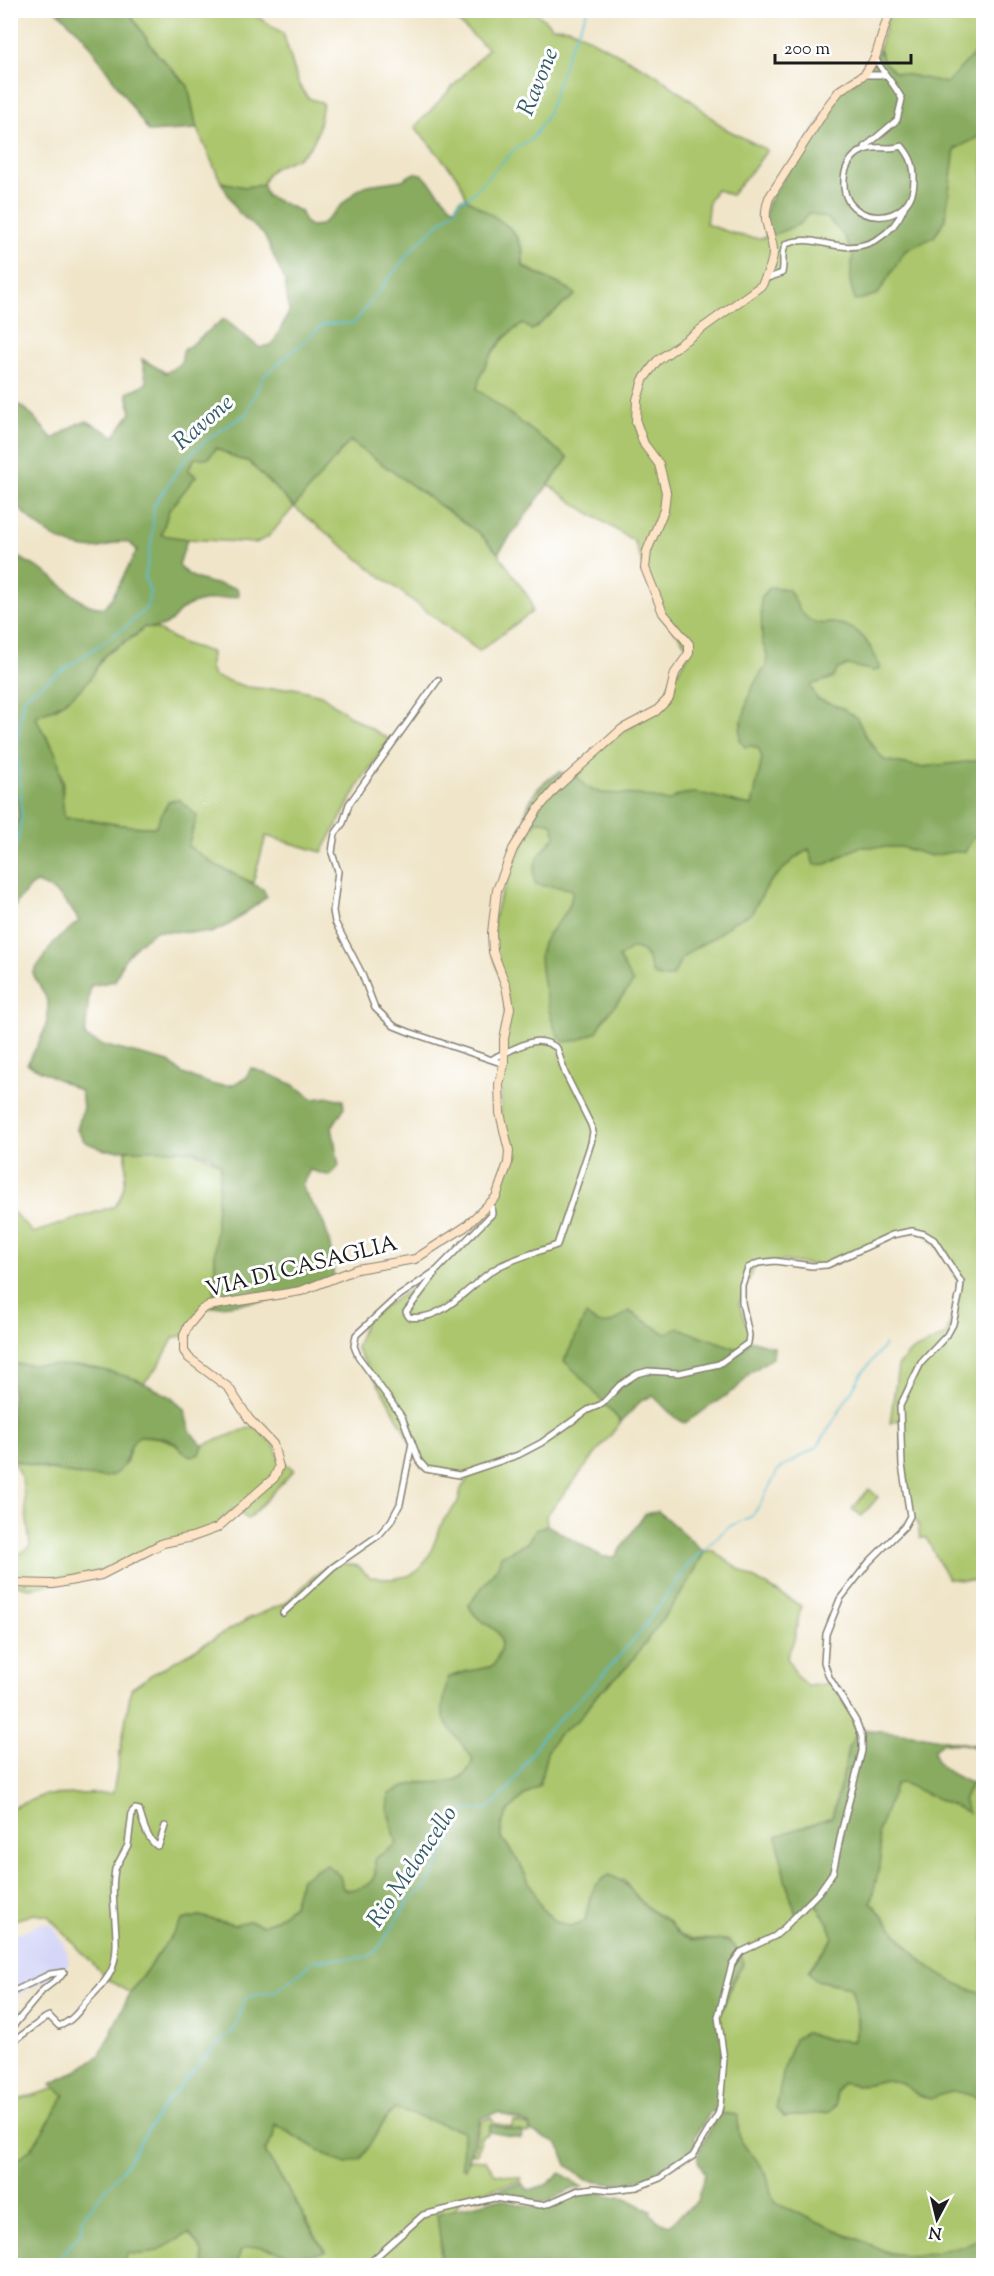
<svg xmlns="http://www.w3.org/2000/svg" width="994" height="2276" font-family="'Sorts Mill Goudy',serif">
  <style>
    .built { fill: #d6d7f8 }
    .green { fill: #abc66c; stroke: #647144; stroke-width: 1.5 }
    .forest { fill: #88ab60; stroke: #52643e; stroke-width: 1.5 }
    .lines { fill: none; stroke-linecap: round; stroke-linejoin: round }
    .stream { stroke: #59bed7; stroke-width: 1.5 }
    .street-casing { stroke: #868072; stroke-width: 8 }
    .secondary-casing { stroke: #868072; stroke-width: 10 }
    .street { stroke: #fff; stroke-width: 5 }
    .secondary { stroke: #fee4c6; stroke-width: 8 }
    .labels { text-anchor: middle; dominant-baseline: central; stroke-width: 6; stroke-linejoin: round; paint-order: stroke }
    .street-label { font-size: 22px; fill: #1c1c1c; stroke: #fff }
    .water-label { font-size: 24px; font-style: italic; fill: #345d67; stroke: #fff }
  </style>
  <rect width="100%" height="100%" fill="#fff"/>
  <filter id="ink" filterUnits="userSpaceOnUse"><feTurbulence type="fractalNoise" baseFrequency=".0167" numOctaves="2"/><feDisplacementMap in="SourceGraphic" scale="12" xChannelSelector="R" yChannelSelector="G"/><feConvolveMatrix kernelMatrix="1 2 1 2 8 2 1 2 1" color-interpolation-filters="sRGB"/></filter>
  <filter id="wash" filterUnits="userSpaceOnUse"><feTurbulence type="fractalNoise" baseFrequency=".008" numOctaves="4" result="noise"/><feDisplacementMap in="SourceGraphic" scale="24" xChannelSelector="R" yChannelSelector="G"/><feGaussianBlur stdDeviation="1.35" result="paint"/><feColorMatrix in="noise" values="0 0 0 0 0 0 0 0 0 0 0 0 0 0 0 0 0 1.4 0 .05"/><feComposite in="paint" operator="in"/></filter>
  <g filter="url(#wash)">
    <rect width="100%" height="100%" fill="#f0e5c9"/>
    <path class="built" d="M41,1923L53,1925L67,1951L69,1964L57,1974L11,1999V1933L17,1934Z"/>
    <g class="green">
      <path d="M128,11H248L283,33L299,85L308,98L323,103C320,117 319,137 309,148C294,167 269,159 263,185L244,187L221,182L197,129L188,86L157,54Z"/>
      <path d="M446,11H534L553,27L570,28L655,74L692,101L724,128L767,150L755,167L731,195L716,189L709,201L706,224C723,230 750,242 769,237L877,55L890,11H983V1581L948,1579L926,1538H920L918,1524L911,1511L902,1450L901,1419L890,1423L898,1366L910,1352L946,1335L961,1287L947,1258L926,1234L908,1229L826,1267L783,1261L754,1267L739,1304L750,1334L741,1347L603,1402L621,1422L546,1516L547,1525L536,1529L527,1543L501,1556L498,1566L469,1605C479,1632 518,1621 493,1666C476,1671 465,1669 448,1678L443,1716L473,1759C466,1785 441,1784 419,1782L388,1811L397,1844L375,1859C375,1864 376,1870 375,1874C368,1903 319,1884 301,1879L293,1905L275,1920L262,1925L248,1921L234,1925L199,1916L163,1947L130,1993L108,1980L48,1916L34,1914L11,1921V1808L44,1795L113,1793L131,1689L151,1675L248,1619L286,1603L314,1576L333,1562L358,1566L370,1577L391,1579L408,1576L418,1571L429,1556L443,1521L458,1502L461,1489L470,1475L430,1471L427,1468L421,1467C404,1425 380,1387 356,1348L366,1319L415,1286L469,1240L493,1205L511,1148L500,1127L506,994L489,945L497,905L515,860L544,807L596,750L665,703L669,684L691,652L660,610L634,541L578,506L549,485L568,458L476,389C482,364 500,337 523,324L532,330L575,295L569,289L523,266V250L518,239L509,227L467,199L459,179L415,127L488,49Z"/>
      <path d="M350,441L480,534L498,553L531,601L532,612L479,651L375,572L294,507L268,537L256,543L187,539L161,535L169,510L196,476L188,470L195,458L216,448L238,459L248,461L294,507Z"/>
      <path d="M144,627L156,629L182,643L211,652L210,667L213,676L247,687L268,689L294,688L321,695L350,716L390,740L364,776L322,852L266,836L253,883L216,865L188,846L197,816L169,801L155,827C124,829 95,818 65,818L62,807L63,781L51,743L38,724L36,715L57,708L91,677L105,655L138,634Z"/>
      <path d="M126,1150C159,1150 193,1144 221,1165L216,1217L214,1307L203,1310L186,1336L174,1337L159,1365L144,1383L107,1371L11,1364L10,1209L33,1233L115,1206C127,1191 126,1168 126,1150Z"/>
      <path d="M254,1426L274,1444L280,1459L294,1470L248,1519L233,1509L211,1530L169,1540L112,1568L54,1584L29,1588L11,1583L10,1555L21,1553L30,1546L22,1479L13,1460L48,1470L106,1477L126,1463L133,1440L139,1436C157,1437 171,1438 183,1452L200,1454L203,1445Z"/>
      <path d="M869,1489L878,1497L862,1516L852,1509Z"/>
      <path d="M712,1550L748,1575L801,1606L794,1640L787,1657L796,1676L808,1686L833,1683L860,1729L848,1748L844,1772L832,1818L777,1836L785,1879L796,1913L814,1902L827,1921L833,1938L808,1971L816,1980L850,1987C856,2001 861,2027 853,2041L831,2040L805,2033L784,2117L830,2112L836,2105V2092L842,2083L858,2086L886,2080L900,2082L918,2095L931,2099L947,2091L983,2006V2265L930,2253L914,2256L889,2253L774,2203L770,2195L766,2173L745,2149L739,2136L737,2115L718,2113V2021L733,1980L744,1963L729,1940L694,1939L679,1935L669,1921L652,1911L640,1900L623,1880L590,1896L585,1921L571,1926L556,1922L543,1910L520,1864L502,1838L501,1825L508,1812L523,1796L539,1786L547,1752L557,1736L579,1719L597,1695L628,1666L688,1584L704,1552Z"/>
      <path d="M983,1773V1993C926,1978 907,1944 870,1902L881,1859L878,1832L896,1784L903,1782L968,1812L963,1800L976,1776Z"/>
      <path d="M62,2086L126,2164L11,2265L10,2088L18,2100Z"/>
      <path d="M395,2109L464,2131L462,2166L465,2168L469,2159L486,2160L494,2173L521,2178V2181L460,2198C457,2212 443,2224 441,2237C439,2249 442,2255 437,2265L236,2266L239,2259L240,2251L245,2247L258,2246L271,2250L311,2253L325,2251L265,2151L273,2138L275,2124L335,2160L361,2159L386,2118Z"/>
      <path d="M491,2117L494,2123L512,2127L513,2121L530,2126L529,2133L490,2125L488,2134L481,2137L477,2154H472L481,2121Z"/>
      <path d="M189,2233L202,2251L204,2265H124V2261L128,2253L173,2242Z"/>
    </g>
    <g class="forest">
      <path d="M57,11H128L157,54L188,86L197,129L149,132L84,37Z"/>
      <path d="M980,47L983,48V128L977,138L955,149L945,220L934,237L905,251L878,294L855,301L850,281L853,255L844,236L827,218L809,213L800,224L766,238L765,217L767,204L841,90L856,81L880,50L884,62L895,72L947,83Z"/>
      <path d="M414,173L422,174L454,209L461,198L467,199C496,220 524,225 523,267L569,289L575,295L532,330L523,324C500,336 482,364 477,389L568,458L498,553L480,534L350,441L294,507L248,461L238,459L216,448L209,458H195L188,470L196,476L169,510L161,535L187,539L179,565C189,582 219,584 237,588L239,596C224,599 206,599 192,604C169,612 177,632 144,627C133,640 118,644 105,655C99,661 95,672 90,679C75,697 58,707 36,716C40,731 52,743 57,757C64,777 60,798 65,818C95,818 124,829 155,827L169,801L179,799L197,816L188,846L216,865L263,889L267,897L230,924L211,933L156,931L138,944L124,960L115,981L90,986L85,1037L102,1045L169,1062L183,1074L214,1085H232L246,1078L251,1068C274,1076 294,1082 313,1099L330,1097L343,1100L344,1108L332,1127L339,1166L330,1176L310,1170L302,1185C307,1201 312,1201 319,1214C330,1233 332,1257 334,1279L277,1299L214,1307L216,1217L221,1165L209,1155L193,1150H105L85,1142L77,1130L83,1107L81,1091L27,1064C38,1044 54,1021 46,998C43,989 36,982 33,973L54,942L79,921C69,904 54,887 35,883L19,899L11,914V827L18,819L17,802L10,785L11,553C23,560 36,566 48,574C64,585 83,610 104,607L112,598L137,550C122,534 116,545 99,548C92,550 79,547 71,545C46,536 29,519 11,500V400L27,410L53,439L77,424L87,421L114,436L131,413L127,393L147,383L142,359L166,373L181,363L183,351L224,319L260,348L273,344L289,312L285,281L264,235L238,212L221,182L244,187L263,185L267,196L300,211L305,222L310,226L321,225L356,191L367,185L402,180Z"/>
      <path d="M770,587L788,589C798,603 797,613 813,622C819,625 825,623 832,623C859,624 872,645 880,669L874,671L848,665L838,669L833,678L810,685L817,699L842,708L857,718L865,735L884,760L921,767L983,760V834L974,837L965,852H953L931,856L901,847H859L827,864L814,865L809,849L795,858L769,883L751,914L733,922L715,937L692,950L681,959L673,976L664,978L653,975C648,962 649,949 632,948L619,958L633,983L604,1019L597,1032L579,1040L564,1042C561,1039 558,1036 556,1032C550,1017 537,965 541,950C546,926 573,917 572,890C559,885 548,888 535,884C530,858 543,853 556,835L552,823L542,821L531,822L525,816C530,793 540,784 560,772L578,777L586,787L602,793L639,795L669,801C691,782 726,803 752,806L762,758L759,749L753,746L745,747L740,740V729L751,689L766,666L767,654L762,642L761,598Z"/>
      <path d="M629,1311L666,1334L677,1328L741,1350L750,1340L774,1347L773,1357L750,1373L737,1388L685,1423C671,1417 665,1406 653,1396L642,1400L621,1422L577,1373L564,1361L586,1315C606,1332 611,1323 629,1311Z"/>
      <path d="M12,1364L87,1366L107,1371L136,1379L169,1396L185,1409C187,1425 190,1435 203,1445L200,1454L192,1457C185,1454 182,1450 177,1445C167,1436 152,1436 139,1436C126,1445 130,1464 115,1474C98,1485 31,1464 11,1459Z"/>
      <path d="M658,1511L704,1552L688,1584L628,1666L597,1695L579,1719L557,1736L547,1752L539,1786L523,1796L508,1812L501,1825L502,1838L520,1864L543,1910L556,1922L571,1926L585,1921C589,1902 590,1883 610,1875C631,1884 633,1897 651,1911C657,1915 665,1918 670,1923C673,1926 675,1932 679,1934C703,1952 732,1922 744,1963L733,1980L718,2021L723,2041L719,2113L737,2115C737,2152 751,2146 765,2172C770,2181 769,2193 775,2203L889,2253L914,2256L966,2245L983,2237V2265H437L442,2255L437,2214L492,2200H506L524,2206L545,2207L577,2192L594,2191L618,2197L620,2195L651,2211L650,2213L658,2221L669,2225L697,2201L705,2173L698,2161L699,2151L718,2113L711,2111L695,2136L696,2144C688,2154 679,2159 669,2164C648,2176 647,2183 620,2182L617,2185L587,2180L567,2165L560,2147L556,2143L530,2131L531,2125L498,2112L480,2118L465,2169L462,2166L463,2131L395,2109L386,2118L361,2159L347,2164L335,2160L275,2124L273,2138L265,2151L325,2252C316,2253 305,2256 296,2255C278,2254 256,2239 240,2251L239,2259L236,2265H204L202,2251L189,2233C169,2244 152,2259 128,2253L124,2261V2265L11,2266V2189L16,2180L11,2165L33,2147L65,2095L51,2084L79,2070L100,2055L130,1993L183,1920L199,1916L234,1925L248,1921L262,1925L275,1920L293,1905L301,1879L316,1869L327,1865L340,1876L343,1889C354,1891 370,1888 375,1875C376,1871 375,1864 375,1859L397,1844L388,1811L389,1794C398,1790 410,1783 421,1783C443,1781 465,1788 473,1759C467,1749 444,1724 443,1716C442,1709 446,1685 448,1678C465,1670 476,1671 493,1666C518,1622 479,1632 469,1605L498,1566L501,1556L527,1543L536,1529L547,1525L603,1557H615L645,1514Z"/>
      <path d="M860,1729L912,1734L974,1745L982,1749L963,1744L943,1743L934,1750C934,1768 957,1777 971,1783L963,1800L969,1813L903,1783L896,1784L878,1832L881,1859L871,1902C906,1944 926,1978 983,1993V2100C961,2091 953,2088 931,2099L918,2095L900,2082L886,2080L858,2086L842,2083L836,2092V2105L830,2112L784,2117L776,2109L785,2064L794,2039L805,2033L831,2040L853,2041C861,2028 856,2001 850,1987L816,1980L808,1971L833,1938L827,1921L814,1902L796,1914L785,1879L777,1836L832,1817L844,1772L848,1748Z"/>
      <path d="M490,2125L524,2132L521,2138L489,2132Z"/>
      <path d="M561,2173L582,2187L572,2189L551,2200L540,2203L503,2195L474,2198L522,2183L528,2190L546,2185Z"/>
    </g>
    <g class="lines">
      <g class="stream">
        <path d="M10,861C29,823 19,792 18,752C17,733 20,716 24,697L128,625L147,607L150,592L145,578L152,537L154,505L186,458L212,436L246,414L263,377L324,324L354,323L413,248L455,209L461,198L467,199L516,148L532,139L547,116L570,47L588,10"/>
        <path d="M52,2266L81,2233L83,2217L125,2166L163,2106L211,2051L235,2029L246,1997L274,1992L295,1977L314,1960L368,1957L378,1949L408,1902L428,1884L466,1810L488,1809L508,1790L544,1734L592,1687L641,1631L690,1563L728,1527L752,1516L761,1503L778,1470L818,1446L863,1372L885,1345"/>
      </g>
    </g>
  </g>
  <g filter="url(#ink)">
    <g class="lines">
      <defs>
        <g id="street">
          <path d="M863,75H885"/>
          <path d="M902,146C911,157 914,165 914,179C915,230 841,227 844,181C844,168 851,156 862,151C875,144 888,151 902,146Z"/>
          <path d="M865,147L897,120L902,99C894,84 883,73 875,58"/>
          <path d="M765,279L782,273C785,262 780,254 786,244C806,236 821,244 841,246C869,250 893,234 904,208"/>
          <path d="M438,680L349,804L343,823L335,834L333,845L332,853L338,871L333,911L335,922L361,972L375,1008L394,1026L409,1032L504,1064"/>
          <path d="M434,1275L406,1312L409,1317C445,1323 471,1281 500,1266C518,1257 538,1252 557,1245L591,1143L593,1132L591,1125L565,1073L557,1048C540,1036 528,1042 511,1050C504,1054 499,1054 493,1059"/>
          <path d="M283,1613L333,1567L379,1535L391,1521L400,1504L412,1443"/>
          <path d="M10,1993L50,1974L64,1972L61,1976L43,1990L10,2030"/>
          <path d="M10,2044L45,2018L49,2016L59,2026C71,2022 79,2011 86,2002C95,1992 107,1982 112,1969C122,1944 110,1905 114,1877L115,1869L128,1845L132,1812L135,1809L139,1810C143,1822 146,1838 157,1846L159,1845L165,1826"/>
          <path d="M366,2266L423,2215L494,2198L540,2205L547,2204L579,2190L594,2188L611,2190L637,2187L660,2178L693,2156L718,2114L720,2106L724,2059L718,2017L732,1964L741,1952L775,1936L782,1930L819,1892L833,1872L842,1829L862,1751V1737L856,1721L829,1677L824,1662L826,1634L840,1599L869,1562L904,1527L910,1516L902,1465L900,1406L921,1363L947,1335L953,1324L960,1292L961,1282L934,1240L924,1234L912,1231L892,1235L827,1265L812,1266L775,1261L758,1263L748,1268L742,1285V1302L749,1335L748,1343L719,1364L679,1373L648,1371L637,1374L620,1385L602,1404L588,1410L541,1443L518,1455L459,1475L426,1469L419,1461L402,1417L358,1356L354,1346L356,1335L396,1298L437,1270L492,1214L491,1203"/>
        </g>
        <path id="secondary" d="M10,1583L53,1584L101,1575L163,1543L192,1537L217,1528L274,1478L279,1467L273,1444L249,1419L229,1388L189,1358L184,1351V1335L188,1326L201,1310L208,1306L301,1291L357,1269L415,1259L465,1227L496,1197L508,1163L509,1151L500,1113L499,1084L504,1064V1039L510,1008L506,986L493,952L492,933L497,890L513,849L538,809L556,788L622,729L656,711L669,698L675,673L689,653V644L663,613L645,568L647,551L664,510L666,492L659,464L644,444L636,422L637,400L643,380L657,361L762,285C767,274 774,262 773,249C770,227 761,222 769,198L827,107L840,90L865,74L875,58L890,10"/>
      </defs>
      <use href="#street" class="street-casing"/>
      <use href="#secondary" class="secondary-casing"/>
      <use href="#street" class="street"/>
      <use href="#secondary" class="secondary"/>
    </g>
  </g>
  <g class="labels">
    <g class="street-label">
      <text transform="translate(302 1268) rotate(-14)">VIA DI CASAGLIA</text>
    </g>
    <g class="water-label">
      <text transform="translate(539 82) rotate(-68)">Ravone</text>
      <text transform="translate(204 423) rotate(-41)">Ravone</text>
      <text transform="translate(413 1867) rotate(-56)">Rio Meloncello</text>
    </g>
  </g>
  <rect width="994" height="2276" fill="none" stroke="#fff" stroke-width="36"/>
  <g transform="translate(937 2219) rotate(187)" stroke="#ffffff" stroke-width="4.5" paint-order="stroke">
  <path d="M0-4.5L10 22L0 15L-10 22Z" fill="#1c1c1c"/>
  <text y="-9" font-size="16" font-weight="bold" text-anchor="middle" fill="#1c1c1c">N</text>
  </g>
  <path d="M775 54v9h136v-9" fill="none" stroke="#1c1c1c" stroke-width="3"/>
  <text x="784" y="54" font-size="18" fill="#1c1c1c" stroke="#ffffff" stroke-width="4.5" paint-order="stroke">200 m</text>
</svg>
